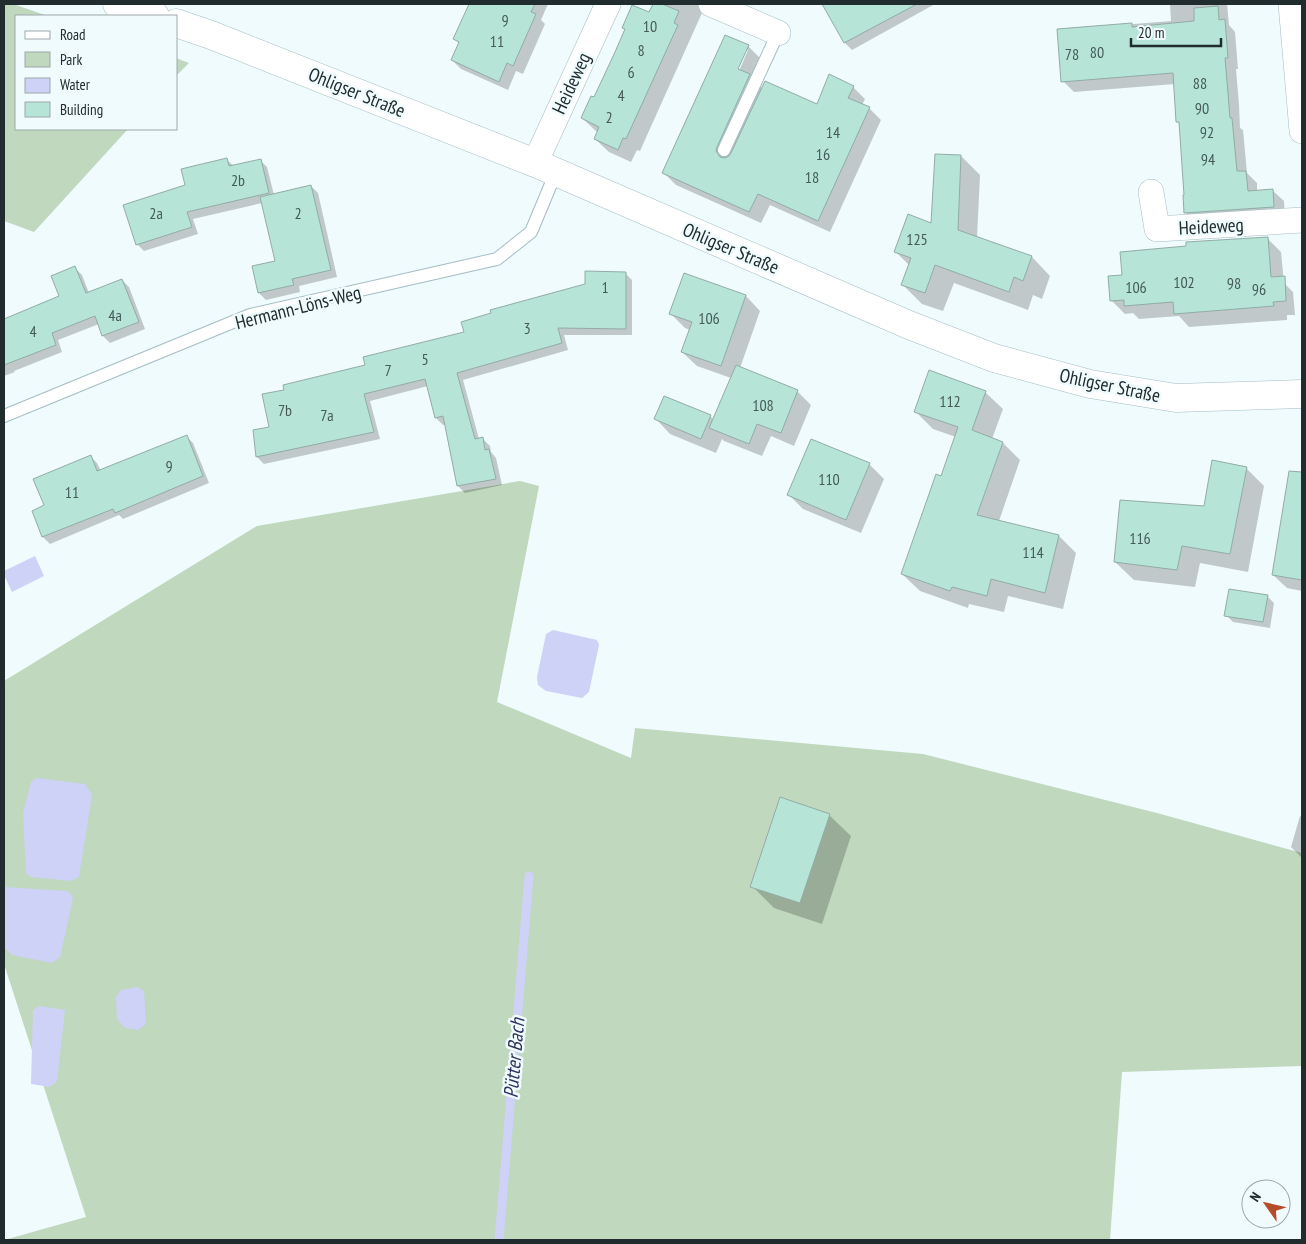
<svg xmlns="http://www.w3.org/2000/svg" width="1306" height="1244" font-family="'PT Sans Narrow',sans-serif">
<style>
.green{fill:#c0d8be}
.water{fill:#cdd2f6}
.shadow{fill:#0003;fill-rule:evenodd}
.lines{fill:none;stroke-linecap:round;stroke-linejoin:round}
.stream{stroke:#cdd2f6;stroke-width:9}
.building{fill:#b6e4d7;stroke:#92aca5}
.service-casing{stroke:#a2bdc3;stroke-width:14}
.minor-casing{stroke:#a2bdc3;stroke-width:26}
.secondary-casing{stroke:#a2bdc3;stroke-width:29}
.service{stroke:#fff;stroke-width:12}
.minor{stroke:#fff;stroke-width:25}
.secondary{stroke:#fff;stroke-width:28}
.labels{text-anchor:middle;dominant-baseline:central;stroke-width:5;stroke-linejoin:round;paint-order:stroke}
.number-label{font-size:16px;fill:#465a58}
.street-label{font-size:19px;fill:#212c2e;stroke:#f0fbfd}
.water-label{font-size:20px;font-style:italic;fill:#2f315f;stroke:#f0fbfd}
</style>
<rect width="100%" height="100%" fill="#f0fbfd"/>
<!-- green -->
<g class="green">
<polygon points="4,4 13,4 48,16 16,16 16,129 128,129 34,232 4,221"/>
<polygon points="176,58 189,63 176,76"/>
<polygon points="520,481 539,486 497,702 631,758 635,728 923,754 1157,813 1302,853 1302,1066 1122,1072 1110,1240 4,1240 86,1217 4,964 4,681 257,526"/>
</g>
<!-- water -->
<g class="water">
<polygon points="35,556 44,576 12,592 4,575 4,571"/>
<polygon points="553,630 597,640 599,645 589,692 582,698 546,691 538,685 537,677 546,634"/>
<polygon points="37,778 85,784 92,795 79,877 71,881 31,877 26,873 23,813 31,782"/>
<polygon points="4,887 68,891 73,898 60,957 52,963 12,955 4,947"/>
<polygon points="138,987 144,991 146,1024 138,1030 125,1028 117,1019 116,997 121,990"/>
<polygon points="40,1006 65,1010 57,1081 50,1087 31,1084 33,1010"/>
</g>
<!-- shadow -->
<g class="shadow">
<polygon points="471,4 548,4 541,20 545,24 523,74 516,71 508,90 461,69 452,60 459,43 456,40"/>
<polygon points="655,4 663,6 664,4 706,4 640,151 637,150 631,162 609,152 595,139 598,133 582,118 595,98 626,30 623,28 650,14"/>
<polygon points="824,4 935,4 852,50 845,43"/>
<polygon points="1170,4 1227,4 1229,25 1235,32 1238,69 1236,69 1239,105 1240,128 1243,130 1247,173 1257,183 1257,191 1272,190 1284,201 1285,218 1196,224 1185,212 1185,196 1180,124 1177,122 1175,84 1074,92 1063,81 1059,30 1171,21"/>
<path d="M 726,36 L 748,46 L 760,58 L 752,78 L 763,89 L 765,83 L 817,106 L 830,76 L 853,87 L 865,99 L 862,105 L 869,108 L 881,120 L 830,232 L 770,205 L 761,223 L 676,185 L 664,173 ZM 745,50 L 748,50 L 737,76 L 735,75 Z"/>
<polygon points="961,156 980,175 977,238 1032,257 1050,276 1042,299 1033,295 1028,310 954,283 943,311 922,304 903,285 910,266 895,251 932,224"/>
<polygon points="227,160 234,166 260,160 267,167 274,195 311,186 318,193 337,277 299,286 300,292 266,300 259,293 276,262 262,203 193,219 198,234 144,251 137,244 186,185"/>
<polygon points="1267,238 1281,252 1284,283 1293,292 1295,315 1287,315 1287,320 1189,327 1179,316 1139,319 1133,313 1125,314 1111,300 1123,277"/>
<polygon points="75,268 82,275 89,293 122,280 129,287 145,329 110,343 103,336 99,324 58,340 62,352 14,371 15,372 4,376 4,320 60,297"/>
<polygon points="625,273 632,280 632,335 564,335 568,350 463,380 479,439 483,439 490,446 491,452 496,458 502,485 465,493 458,486 446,424 443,425 436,418 428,386 370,401 380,439 264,464 257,457 254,431 270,428 286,391 366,366 465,333"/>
<polygon points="685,274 746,296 760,311 740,368 798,392 811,405 794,446 771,436 762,456 724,441 722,439 716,453 670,434 656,419 665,397 711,417 714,420 731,378 697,366 682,352 690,330 685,328 671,314"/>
<polygon points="985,392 1003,409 992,439 1003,443 1020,460 999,521 1059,536 1076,553 1063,609 1008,596 1004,612 969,604 968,608 920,591 902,574 942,478 956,437 933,429 916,412"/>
<polygon points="186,436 193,443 209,483 123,519 119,515 50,544 43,537 33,511 46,506 90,456 97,463 101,471"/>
<polygon points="869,464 884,479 861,533 803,509 789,495"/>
<polygon points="1246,468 1264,486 1248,572 1200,563 1195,587 1134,580 1115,562 1205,507"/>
<polygon points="1290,477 1302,480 1302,591 1287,588 1273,575"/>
<polygon points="1267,596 1274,603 1270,628 1233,622 1226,615"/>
<polygon points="829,815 851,836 822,924 774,908 752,886"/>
<polygon points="1300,816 1302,817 1302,858 1291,847"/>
</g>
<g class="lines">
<!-- stream -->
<polyline class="stream" points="499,1240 529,876"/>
</g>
<!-- building -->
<g class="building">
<polygon points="469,4 535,4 531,12 536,14 513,66 507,63 499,82 451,60 459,42 453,39"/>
<polygon points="653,4 662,4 679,11 674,23 678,25 626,139 623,138 618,150 594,139 599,127 581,118 591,96 594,97 615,52 625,29 622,28 632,5 649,12"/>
<polygon points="822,4 917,4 844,43"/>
<polygon points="1218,6 1219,20 1225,19 1228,58 1225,58 1228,93 1230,118 1232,118 1237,171 1246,171 1248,191 1273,189 1274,207 1184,213 1183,195 1184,195 1179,122 1176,122 1173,73 1061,82 1057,29 1132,23 1132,27 1194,21 1194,8"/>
<polygon points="725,35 749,45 738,69 750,74 717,147 716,151 720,157 725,158 729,156 731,153 765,81 817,104 829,74 854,86 848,98 870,107 818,221 758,194 749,212 662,173"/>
<polygon points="935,154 961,155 958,230 1032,256 1023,281 1014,277 1009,292 935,265 925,293 901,285 911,258 894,252 908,214 931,223"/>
<polygon points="227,158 229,166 261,159 269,193 187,212 192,227 136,245 123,205 185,185 181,169"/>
<polygon points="311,185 331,270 292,279 294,285 258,293 252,266 275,261 260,197"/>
<polygon points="1268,237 1271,277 1285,276 1286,301 1273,302 1274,306 1174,314 1173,302 1124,306 1124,300 1110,301 1108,276 1122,275 1120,252 1186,246 1186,242"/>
<polygon points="75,266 86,293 122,279 139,322 102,336 95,316 52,333 56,345 4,365 4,319 59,296 51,276"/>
<polygon points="585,271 626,272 626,329 558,328 562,343 457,373 475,439 483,437 485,450 489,449 496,479 457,486 443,416 435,418 425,379 364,394 374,432 256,457 253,430 269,427 262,394 284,390 283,385 365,365 363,357 464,332 461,322 491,313 490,310 585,284"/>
<polygon points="684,273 746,295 721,366 681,352 692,322 669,314"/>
<polygon points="736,365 798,390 781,433 757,424 749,444 709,428"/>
<polygon points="929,370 986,391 972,430 1003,442 977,515 1059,535 1045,593 991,579 987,596 952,587 950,591 901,574 936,474 941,476 958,427 914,412"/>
<polygon points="664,396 711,415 701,439 654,419"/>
<polygon points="187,435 203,476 115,513 113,509 42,537 32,511 44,505 33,479 91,455 97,471"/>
<polygon points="811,439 870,463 846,520 787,495"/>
<polygon points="1212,460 1247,467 1230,554 1182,546 1177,570 1114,562 1120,500 1204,506"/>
<polygon points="1289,471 1302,472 1302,580 1272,575"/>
<polygon points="1229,589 1268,595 1263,622 1224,616"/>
<polygon points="780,797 830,814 800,903 750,887"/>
</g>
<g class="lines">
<defs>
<g id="service">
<polyline points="724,150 778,33"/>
<polyline points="4,416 250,315 497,259 531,232 556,172"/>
</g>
<g id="minor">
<polyline points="711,4 778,33"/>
<polyline points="1291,4 1302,131"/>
<polyline points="535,163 608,4"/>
<polyline points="1151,192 1157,229 1302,220"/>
</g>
<g id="secondary">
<polyline points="117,4 155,16"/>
<polyline points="176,23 211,35 535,163 909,325 994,358 1090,384 1176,398 1302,394"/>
</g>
</defs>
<!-- service casing -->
<use href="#service" class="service-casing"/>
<!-- minor casing -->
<use href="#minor" class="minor-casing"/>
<!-- secondary casing -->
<use href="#secondary" class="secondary-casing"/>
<!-- service -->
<use href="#service" class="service"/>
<!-- minor -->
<use href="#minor" class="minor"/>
<!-- secondary -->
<use href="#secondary" class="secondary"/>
</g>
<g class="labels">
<!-- number labels -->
<g class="number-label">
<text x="505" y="20">9</text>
<text x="650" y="26">10</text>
<text x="497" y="41">11</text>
<text x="641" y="50">8</text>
<text x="1097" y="52">80</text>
<text x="1072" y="54">78</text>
<text x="631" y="72">6</text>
<text x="1200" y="83">88</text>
<text x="621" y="95">4</text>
<text x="1202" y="108">90</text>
<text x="609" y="117">2</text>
<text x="833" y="132">14</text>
<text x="1207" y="132">92</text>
<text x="823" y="154">16</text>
<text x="1208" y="159">94</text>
<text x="812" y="177">18</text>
<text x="238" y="180">2b</text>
<text x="156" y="213">2a</text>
<text x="298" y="213">2</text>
<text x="917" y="239">125</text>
<text x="1184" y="282">102</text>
<text x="1234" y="283">98</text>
<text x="605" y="287">1</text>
<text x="1136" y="287">106</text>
<text x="1259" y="289">96</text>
<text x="115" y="315">4a</text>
<text x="709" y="318">106</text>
<text x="527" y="328">3</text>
<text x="33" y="331">4</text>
<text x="425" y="359">5</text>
<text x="388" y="370">7</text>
<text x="950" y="401">112</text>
<text x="763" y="405">108</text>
<text x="285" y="410">7b</text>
<text x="327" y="415">7a</text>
<text x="169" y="466">9</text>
<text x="829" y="479">110</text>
<text x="72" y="492">11</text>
<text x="1140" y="538">116</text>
<text x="1033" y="552">114</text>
</g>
<!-- street labels -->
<g class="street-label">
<text transform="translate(571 83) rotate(-65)">Heideweg</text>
<text transform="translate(357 92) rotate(22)">Ohligser Straße</text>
<text transform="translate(1211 226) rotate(-3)">Heideweg</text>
<text transform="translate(731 248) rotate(23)">Ohligser Straße</text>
<text transform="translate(298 307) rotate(-14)">Hermann-Löns-Weg</text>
<text transform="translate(1110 385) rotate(12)">Ohligser Straße</text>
</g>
<!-- water labels -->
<g class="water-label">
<text transform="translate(514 1058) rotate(-85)">Pütter Bach</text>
</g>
</g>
<!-- border -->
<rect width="1306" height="1244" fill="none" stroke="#212c2e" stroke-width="10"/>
<!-- legend -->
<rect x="15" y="15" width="162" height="115" fill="#f0fbfd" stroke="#9da8aa"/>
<rect x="25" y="31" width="25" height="8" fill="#ffffff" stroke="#9da8aa"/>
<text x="60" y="40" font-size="15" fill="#212c2e">Road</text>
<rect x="25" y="52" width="25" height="15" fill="#c0d8be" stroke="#9da8aa"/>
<text x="60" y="65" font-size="15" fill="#212c2e">Park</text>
<rect x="25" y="78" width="25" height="15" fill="#cdd2f6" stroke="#9da8aa"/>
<text x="60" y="90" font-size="15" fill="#212c2e">Water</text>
<rect x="25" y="102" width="25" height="15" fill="#b6e4d7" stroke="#9da8aa"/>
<text x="60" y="115" font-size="15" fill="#212c2e">Building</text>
<!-- north arrow -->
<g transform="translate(1266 1204) rotate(304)"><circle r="24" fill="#f0fbfd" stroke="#9da8aa"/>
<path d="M0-4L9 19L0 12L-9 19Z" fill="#b54d28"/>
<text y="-8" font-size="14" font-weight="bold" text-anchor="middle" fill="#212c2e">N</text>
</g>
<!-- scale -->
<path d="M1131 38v8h90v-8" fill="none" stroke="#212c2e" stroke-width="2.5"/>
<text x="1138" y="38" font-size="15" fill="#212c2e" stroke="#f0fbfd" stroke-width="4" paint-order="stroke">20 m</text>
</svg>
